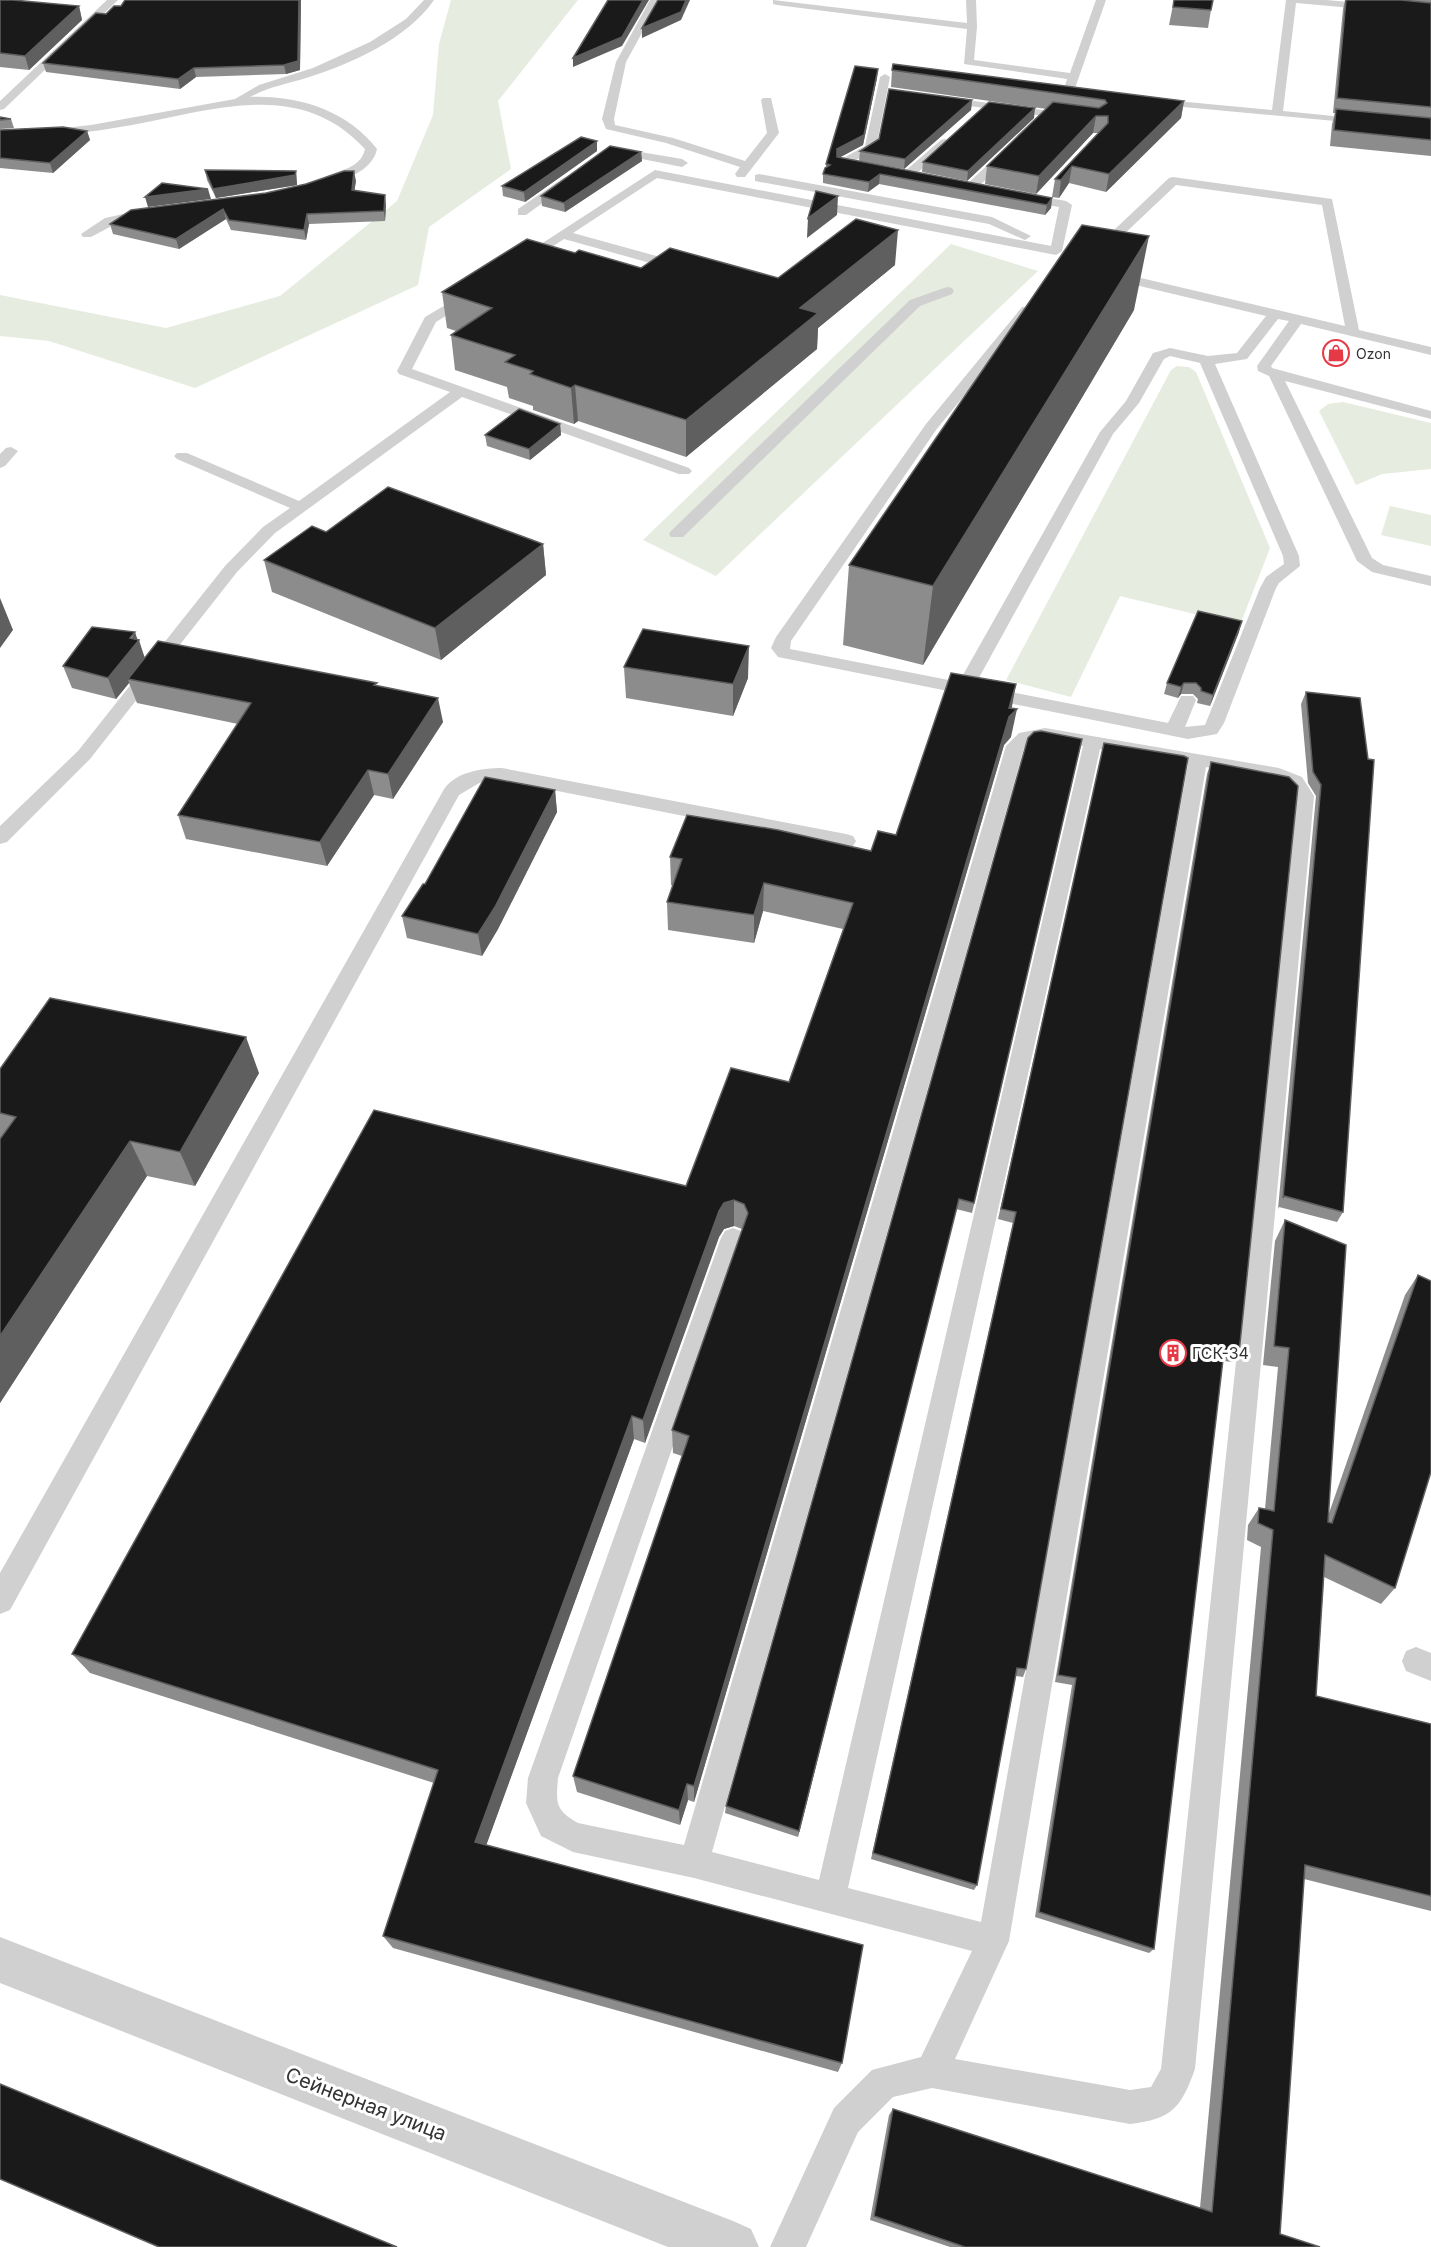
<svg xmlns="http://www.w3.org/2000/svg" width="1431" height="2247" font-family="Inter,sans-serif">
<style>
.green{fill:#e6ecdf}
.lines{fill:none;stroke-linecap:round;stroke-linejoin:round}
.service{fill:#d0d0d0;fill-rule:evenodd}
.minor{fill:#d0d0d0;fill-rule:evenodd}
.wall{fill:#8c8c8c}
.shaded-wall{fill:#5f5f5f}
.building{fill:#1a1a1a;stroke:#5f5f5f;stroke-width:1.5}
.labels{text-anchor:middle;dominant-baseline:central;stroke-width:6;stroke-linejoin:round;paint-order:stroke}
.far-poi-label{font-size:14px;fill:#333;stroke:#fff;text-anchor:start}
.poi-label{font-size:16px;fill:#333;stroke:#fff;text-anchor:start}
.near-street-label{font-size:20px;fill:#333;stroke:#fff}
</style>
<rect width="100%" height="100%" fill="#fff"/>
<!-- green -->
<g class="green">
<polygon points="451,0 578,0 498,101 511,169 429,227 418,285 195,388 49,341 0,336 0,295 166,328 280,296 397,201 433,115 439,44"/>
<polygon points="951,244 1038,271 716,576 643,540"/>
<polygon points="1177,366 1189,367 1196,372 1270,548 1240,625 1120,596 1071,697 1006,680 1171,370"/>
<polygon points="1343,402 1431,423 1431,469 1382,474 1356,485 1319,411 1328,404"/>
<polygon points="1390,506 1431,515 1431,546 1381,535"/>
</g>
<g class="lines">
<!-- service -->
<g class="service">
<polygon points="107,0 118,0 4,109 0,110 0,101"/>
<path d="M 424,0 L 434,0 C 407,39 351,64 306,78 C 287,84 268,87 250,97 C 297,95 347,110 377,149 C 372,172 345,179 325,185 L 319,181 C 333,169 360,172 365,149 C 300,78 214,110 132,125 C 88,133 45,138 0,137 L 0,131 L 46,130 L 91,125 L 235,99 L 259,85 L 313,68 L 370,42 L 406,19 Z"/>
<polygon points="650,0 660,0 626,62 614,119 615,125 673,138 745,161 767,133 761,100 763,98 771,98 779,133 745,177 737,177 735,174 740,167 666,143 606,129 602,119 616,62"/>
<polygon points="773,0 967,23 966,0 976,0 977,27 974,60 1070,73 1096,0 1106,0 1074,91 1092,93 1097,96 1092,99 1064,95 1063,93 1067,79 964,64 967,29 777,5 773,4"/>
<polygon points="1286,0 1326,0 1431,9 1431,15 1296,3 1283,111 1364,119 1370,122 1368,124 1151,104 1149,102 1155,99 1272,110"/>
<polygon points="885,74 890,77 876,148 853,162 869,167 863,171 838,165 838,161 865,146 880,77"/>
<polygon points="943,97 1074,114 1080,117 1074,120 939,102 939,98"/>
<polygon points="945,139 951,142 949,144 912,178 904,178 904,172 941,140"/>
<polygon points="611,147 682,159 688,163 682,167 607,152 605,150"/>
<polygon points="1008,149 1014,152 1012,154 975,190 967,190 967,184 1004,150"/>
<polygon points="655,170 1051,246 1059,207 1022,201 1016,197 1022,193 1066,201 1072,205 1062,251 1056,255 657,178 573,233 689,265 690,268 689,271 679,271 564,239 526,264 521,265 515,261"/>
<polygon points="759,174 992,217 1031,236 1025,240 989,224 755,181 755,175"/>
<polygon points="565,177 571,181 569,184 526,215 518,215 518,209"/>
<path d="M 1173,177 L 1332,199 L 1359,330 L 1431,347 L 1431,355 L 1301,324 L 1271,366 L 1272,368 L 1431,411 L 1431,419 L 1285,381 L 1372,558 L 1383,565 L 1431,576 L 1431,586 L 1372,572 L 1357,561 L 1269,376 L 1258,371 L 1257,366 L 1289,321 L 1278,319 L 1247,359 L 1215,364 L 1299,556 L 1300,566 L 1279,583 L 1276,588 L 1224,723 L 1217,734 L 1188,739 L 778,657 L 771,648 L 776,637 L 926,424 L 1022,307 L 1032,307 L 1034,310 L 936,430 L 791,641 L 790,649 L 959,682 L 1100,432 L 1126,401 L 1153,353 L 1170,348 L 1208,356 L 1237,353 L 1266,316 L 1106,278 L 1105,275 L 1106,272 L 1111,271 L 1345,326 L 1322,205 L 1176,185 L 1102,255 L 1094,255 L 1092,252 L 1094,249 L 1169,178 ZM 1170,356 L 1200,363 L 1283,556 L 1284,564 L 1266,577 L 1260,588 L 1205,725 L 1185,727 L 1196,700 L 1193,696 L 1181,696 L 1168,723 L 975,685 L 1113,434 L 1139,403 L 1164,359 Z"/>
<polygon points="151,208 155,209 155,215 121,221 91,237 83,237 81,234 105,218"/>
<polygon points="947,287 952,288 954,291 952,294 920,306 683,537 671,537 669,534 671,531 910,300"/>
<polygon points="471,290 478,294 476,297 436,322 412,369 689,468 692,471 689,474 679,474 462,397 275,533 237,572 90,759 7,842 0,844 0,826 78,751 225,566 263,527 290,508 177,459 174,456 177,453 187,453 299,501 450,392 399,374 397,371 425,317"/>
<polygon points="11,447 18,451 5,466 0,468 0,454 6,448"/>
<path d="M 1045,728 L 1279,768 L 1302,777 L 1314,796 L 1195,2069 C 1181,2108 1172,2119 1130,2124 L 932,2088 L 893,2097 L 858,2132 L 806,2247 L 770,2247 L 834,2108 L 872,2070 L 921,2057 L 972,1951 L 694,1878 L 573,1852 L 541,1836 L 526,1803 L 528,1778 L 721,1238 L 725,1231 L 733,1228 L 741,1231 L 745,1238 L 558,1778 C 556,1803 555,1810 578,1823 L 684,1845 L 1006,746 L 1019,733 ZM 1040,740 L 1083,746 L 819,1880 L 712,1852 L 1024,748 L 1031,741 ZM 1100,749 L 1188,764 L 981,1922 L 848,1888 ZM 1206,767 C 1228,771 1288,774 1296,796 L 1161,2069 L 1151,2087 L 1130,2090 L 955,2059 L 1009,1941 Z"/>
<path d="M 502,768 L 846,834 L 853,836 L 856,841 L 853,846 L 846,848 L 502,780 L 481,782 L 459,795 L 10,1610 L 0,1614 L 0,1573 L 443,791 C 454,772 482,768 502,768 Z"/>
<polygon points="1416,1647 1431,1653 1431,1681 1406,1671 1402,1661 1406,1651"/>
</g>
<!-- minor -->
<polygon class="minor" points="0,1937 733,2221 751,2229 759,2247 668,2247 0,1983"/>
</g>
<!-- wall -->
<g class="wall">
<polygon points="0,0 79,6 82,20 29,70 0,67"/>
<polygon points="125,0 301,0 300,70 286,74 196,77 180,89 46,72 43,63 106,14 121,6"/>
<polygon points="1174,0 1211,10 1208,28 1169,25"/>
<polygon points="1345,0 1431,0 1431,156 1330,146 1332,124 1335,113 1333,113 1343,9"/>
<polygon points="892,70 1184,101 1181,118 1106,192 1069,183 1059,198 1052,197 1055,179 1098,133 1093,133 1036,194 985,184 987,166 1047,109 891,87"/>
<polygon points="877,78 863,145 840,157 1052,198 1051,208 1045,215 879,184 868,192 823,183 823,174 826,168 826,164"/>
<polygon points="972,100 971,110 904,169 859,161 860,151 879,139"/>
<polygon points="0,117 11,119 14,128 0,129"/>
<polygon points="1034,118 967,181 922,172 923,162"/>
<polygon points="0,130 87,131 90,140 53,173 0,168"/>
<polygon points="597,141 597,151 525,202 503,196 502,186"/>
<polygon points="641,152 642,161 565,212 542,206 541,196"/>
<polygon points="205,170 296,171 297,185 216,198 207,180"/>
<polygon points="356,181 354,190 386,205 385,221 309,224 306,240 231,230 226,219 179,249 113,234 110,224"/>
<polygon points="575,253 641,268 778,278 895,265 818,328 817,349 686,457 578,421 574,424 533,410 533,406 509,398 507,387 455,370 451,335 456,331 447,328 442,292"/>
<polygon points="1134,310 923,665 843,645 849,565"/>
<polygon points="560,424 561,435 530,460 487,446 485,435"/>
<polygon points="326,532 543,544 546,575 441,660 272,592 264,560"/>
<polygon points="1239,632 1210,706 1197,703 1198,699 1193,694 1181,694 1178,698 1164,694 1167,683"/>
<polygon points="137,640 145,658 377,686 443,722 393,799 374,795 327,866 186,839 178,815 238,724 137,703 129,683 116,699 72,688 63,666"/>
<polygon points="624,667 748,678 733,716 626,698"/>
<polygon points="1306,692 1360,698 1343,1212 1337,1222 1279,1207 1278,1209 1316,796 1308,783 1301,704"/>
<polygon points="1011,708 1011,737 1004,745 694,1802 688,1800 680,1825 577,1792 573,1776 682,1456 673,1453 672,1430 742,1229 734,1226 724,1229 719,1237 645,1443 634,1439 486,1845 842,2063 838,2072 393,1948 383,1936 434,1783 90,1673 72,1654 686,1186 789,1082 843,929 763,911 754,943 668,930 667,902 673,886 671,885 670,857 871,851 896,835"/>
<polygon points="1082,739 972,1213 956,1209 798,1837 725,1813 726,1806"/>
<polygon points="1104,743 1026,1669 1023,1677 1016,1676 977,1885 974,1890 871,1859 1013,1223 998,1219"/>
<polygon points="1211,762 1239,1353 1234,1362 1223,1361 1154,1949 1149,1953 1035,1917 1072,1685 1055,1682 1207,774"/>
<polygon points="555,790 557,812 498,929 482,956 407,938 402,916 425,884"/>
<polygon points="0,1069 259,1073 195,1186 147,1176 0,1403"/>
<polygon points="1285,1220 1328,1516 1405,1295 1418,1275 1395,1588 1381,1604 1324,1577 1316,1696 1431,1724 1431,1911 1304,1879 1280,2234 1320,2247 950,2247 870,2220 889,2115 893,2109 1200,2208 1261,1547 1247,1540 1248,1525 1259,1508 1265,1509 1278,1367 1263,1365 1275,1241"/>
</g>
<!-- shaded-wall -->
<g class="shaded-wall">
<polygon points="299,0 301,0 300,70 286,74 284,65"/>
<polygon points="643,0 649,0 622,46 573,67 573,58"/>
<polygon points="686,0 690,0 681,20 642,38 642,28"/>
<polygon points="79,6 82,20 29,70 25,56"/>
<polygon points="194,68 196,77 180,89 178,79"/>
<polygon points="878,69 877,78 863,145 837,159 837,149"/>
<polygon points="972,100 971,110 904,169 905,159"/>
<polygon points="1184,101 1181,118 1106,192 1109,174"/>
<polygon points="1035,108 1034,118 967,181 968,171"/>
<polygon points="1096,116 1093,133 1036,194 1039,176"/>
<polygon points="87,131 90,140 53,173 50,163"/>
<polygon points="597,141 597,151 525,202 524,192"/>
<polygon points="641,152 642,161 565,212 564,203"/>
<polygon points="1072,166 1069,183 1059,198 1061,180"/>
<polygon points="296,171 297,185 216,198 213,189"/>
<polygon points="354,171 356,181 353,200 352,190"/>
<polygon points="880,174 879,184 868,192 869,182"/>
<polygon points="208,189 211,199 148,207 145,197"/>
<polygon points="385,195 386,205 385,221 384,211"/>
<polygon points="838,196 837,215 807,238 808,218"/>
<polygon points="1052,198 1051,208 1045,215 1047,205"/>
<polygon points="223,209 226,219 179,249 176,239"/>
<polygon points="307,214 309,224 306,240 304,230"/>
<polygon points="898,230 895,265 818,328 817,349 686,457 686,420 800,308"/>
<polygon points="1149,236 1134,310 923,665 933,586"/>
<polygon points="575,385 578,421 574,424 571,388"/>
<polygon points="560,424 561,435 530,460 529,449"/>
<polygon points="543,544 546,575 441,660 435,628"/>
<polygon points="0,598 13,630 0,648"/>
<polygon points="1242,621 1239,632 1210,706 1213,695"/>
<polygon points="135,632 138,641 139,640 146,662 128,679 129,683 116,699 108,678"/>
<polygon points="749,646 748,678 733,716 733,684"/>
<polygon points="1184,683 1181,694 1178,698 1181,687"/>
<polygon points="1016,684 1011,712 1017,709 1011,737 1004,745 694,1802 694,1786"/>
<polygon points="438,698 443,722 393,799 388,774"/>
<polygon points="368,770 374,795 327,866 320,842"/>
<polygon points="555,790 557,812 498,929 482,956 478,934"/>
<polygon points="764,883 763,911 754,943 754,915"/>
<polygon points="246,1037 259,1073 195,1186 180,1152"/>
<polygon points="130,1141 147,1176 0,1403 0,1336"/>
<polygon points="734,1200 734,1226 724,1229 719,1237 645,1443 643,1420 719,1211 724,1203"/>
<polygon points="956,1209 798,1837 799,1831"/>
<polygon points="632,1416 634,1439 482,1857 475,1842"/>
<polygon points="687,1784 688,1800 680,1825 679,1810"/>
</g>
<!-- building -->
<g class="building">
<polygon points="0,0 13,0 79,6 25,56 0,53"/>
<polygon points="125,0 299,0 298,61 284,65 194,68 178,79 43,63 96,13 106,14 114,6 121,6"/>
<polygon points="608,0 643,0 622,37 573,58"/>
<polygon points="658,0 686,0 681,12 642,28"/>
<polygon points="1174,0 1213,0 1211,10 1173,7"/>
<polygon points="1346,0 1401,0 1431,3 1431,107 1337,98"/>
<polygon points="893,64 1184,101 1109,174 1072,166 1061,180 1055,179 1108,123 1108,116 1096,116 1039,176 987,166 1053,102 1099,108 1107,103 1105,100 892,70"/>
<polygon points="855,66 878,69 864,135 837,149 837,157 1052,198 1047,205 880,174 869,182 823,174 825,168 830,165 826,164"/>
<polygon points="889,89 972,100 905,159 860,151 879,139"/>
<polygon points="989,102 1035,108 968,171 923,162"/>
<polygon points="1336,109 1431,118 1431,140 1334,130"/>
<polygon points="0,117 11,119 0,120"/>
<polygon points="63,127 87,131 50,163 0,158 0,130"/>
<polygon points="581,137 597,141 524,192 502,186"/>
<polygon points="610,146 641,152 564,203 541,196"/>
<polygon points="205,170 296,171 295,175 213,189"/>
<polygon points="344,171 354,171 352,190 385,195 384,211 307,214 304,230 229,220 223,209 176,239 110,224 131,210 266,193 306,184"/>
<polygon points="162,183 208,189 145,197"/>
<polygon points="816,191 838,196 808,218"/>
<polygon points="856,219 898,230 800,308 818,313 686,420 575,385 571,388 530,374 533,371 505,362 515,355 451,335 492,308 442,292 527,239 575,253 579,250 641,268 670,248 778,278"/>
<polygon points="1082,225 1149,236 933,586 849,565"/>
<polygon points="519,409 560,424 529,449 485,435"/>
<polygon points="388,487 543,544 435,628 264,560 312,526 326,532"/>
<polygon points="1198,611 1242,621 1213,695 1201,691 1201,688 1196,683 1184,683 1181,687 1167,683"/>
<polygon points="92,627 135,632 130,638 139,640 108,678 63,666"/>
<polygon points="643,629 749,646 733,684 624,667"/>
<polygon points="158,641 377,683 374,685 438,698 388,774 368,770 320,842 178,815 251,703 128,679"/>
<polygon points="951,673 1016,684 1009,708 1017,709 1009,717 694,1786 687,1784 679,1810 573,1776 689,1436 672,1430 748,1213 744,1204 734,1200 724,1203 719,1211 643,1420 632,1416 475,1842 863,1945 842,2063 383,1936 438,1770 72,1654 374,1110 686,1186 731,1068 789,1082 853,903 764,883 754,915 667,902 682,859 670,857 687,815 778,830 871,851 878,831 896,835"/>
<polygon points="1306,692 1360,698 1368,759 1374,760 1343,1212 1284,1196 1283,1198 1321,785 1313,772"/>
<polygon points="1041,731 1082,739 974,1203 959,1199 799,1831 726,1806 1028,738 1034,732"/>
<polygon points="1104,743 1184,756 1188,758 1026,1669 1017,1668 977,1885 873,1853 1016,1212 1001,1209"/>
<polygon points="1211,762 1289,777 1298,786 1239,1353 1224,1351 1154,1949 1039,1912 1076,1678 1058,1675"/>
<polygon points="485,777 555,790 495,907 478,934 402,916 423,884 425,884"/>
<polygon points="50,998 246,1037 180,1152 130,1141 0,1336 0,1139 16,1117 0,1113 0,1069"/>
<polygon points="1285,1220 1346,1245 1328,1522 1332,1523 1418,1275 1431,1281 1431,1472 1395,1588 1325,1555 1316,1696 1431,1724 1431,1896 1305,1865 1280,2234 1320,2247 965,2247 874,2216 893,2109 1212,2212 1273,1530 1258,1523 1259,1508 1274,1511 1289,1348 1274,1346"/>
<polygon points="0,2084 397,2247 159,2247 0,2179"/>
</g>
<!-- icons -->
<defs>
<symbol id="shop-ring" viewBox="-11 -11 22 22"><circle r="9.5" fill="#fff" stroke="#e63946" stroke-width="1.5"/><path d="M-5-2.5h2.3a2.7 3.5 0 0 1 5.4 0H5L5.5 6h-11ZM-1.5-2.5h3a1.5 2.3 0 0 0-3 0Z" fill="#e63946"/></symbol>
<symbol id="building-ring" viewBox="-11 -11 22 22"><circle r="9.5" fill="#fff" stroke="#e63946" stroke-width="1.5"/><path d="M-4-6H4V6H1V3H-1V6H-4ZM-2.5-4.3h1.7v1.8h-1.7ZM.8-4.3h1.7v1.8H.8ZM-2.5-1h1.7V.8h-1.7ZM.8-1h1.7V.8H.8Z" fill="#e63946"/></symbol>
</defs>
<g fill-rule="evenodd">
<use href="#shop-ring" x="1321" y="338" width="30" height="30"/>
<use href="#building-ring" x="1158" y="1338" width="30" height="30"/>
</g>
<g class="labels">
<!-- far-poi labels -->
<g class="far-poi-label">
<text x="1356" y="353">Ozon</text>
</g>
<!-- poi labels -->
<g class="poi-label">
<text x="1192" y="1353">ГСК-34</text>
</g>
<!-- near-street labels -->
<g class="near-street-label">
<text transform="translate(366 2104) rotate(21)">Сейнерная улица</text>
</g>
</g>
</svg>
